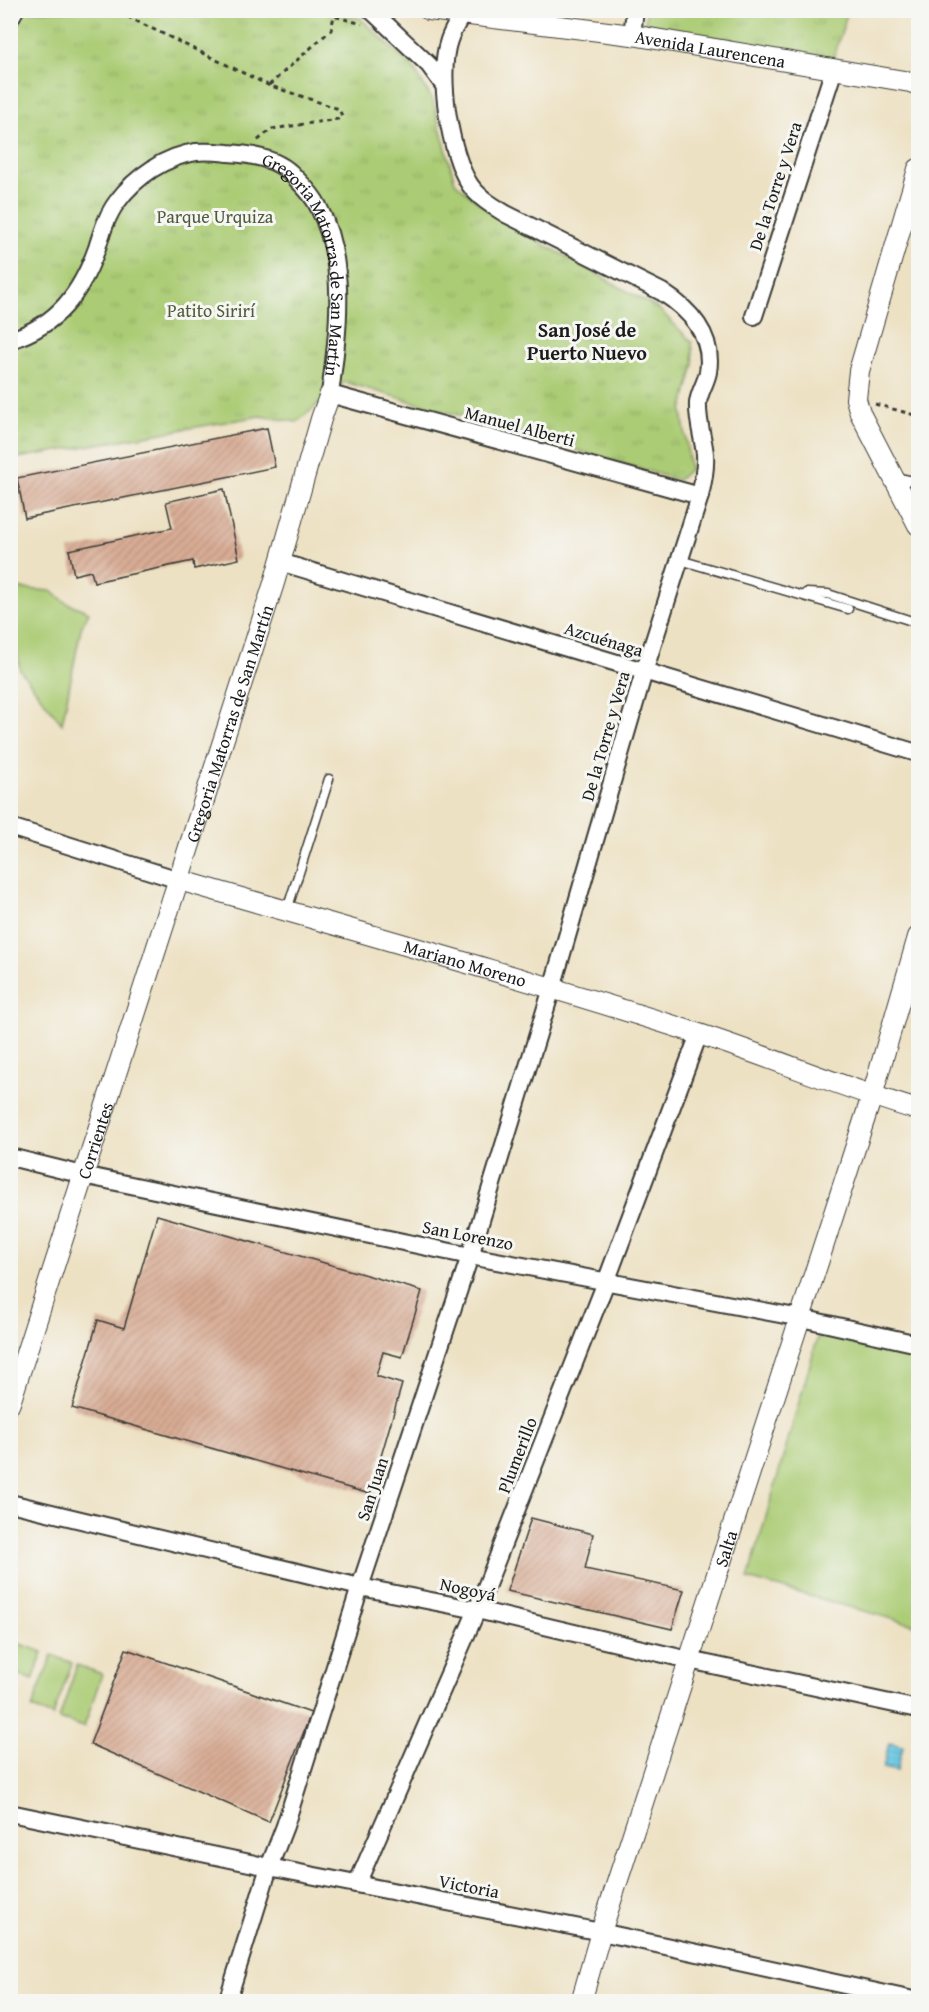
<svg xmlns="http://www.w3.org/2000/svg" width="929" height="2012" font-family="'Gentium Book Plus',serif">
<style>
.green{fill:#abcc75;stroke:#647448;stroke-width:1.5}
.park{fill:url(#park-tufts);stroke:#647448;stroke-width:1.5}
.water{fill:url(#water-rules);stroke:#40717f;stroke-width:1.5}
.building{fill:url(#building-hatch)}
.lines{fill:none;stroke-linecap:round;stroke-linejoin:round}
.service-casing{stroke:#3b3a35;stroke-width:11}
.minor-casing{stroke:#3b3a35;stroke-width:20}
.tertiary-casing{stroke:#3b3a35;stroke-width:22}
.path{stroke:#3b3a35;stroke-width:3;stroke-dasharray:4.5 4.5;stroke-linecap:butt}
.service{stroke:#fff;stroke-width:8}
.minor{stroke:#fff;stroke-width:16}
.tertiary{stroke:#fff;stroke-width:20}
.labels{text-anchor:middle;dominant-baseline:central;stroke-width:6;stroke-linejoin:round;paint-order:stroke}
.street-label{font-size:18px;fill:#1c1c1c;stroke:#f6f6f2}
.park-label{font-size:18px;fill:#4e5a3b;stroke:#f6f6f2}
.neighbourhood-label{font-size:20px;font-weight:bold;fill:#1c1c1c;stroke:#f6f6f2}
</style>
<defs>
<pattern id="park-tufts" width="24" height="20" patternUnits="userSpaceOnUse" patternTransform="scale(1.5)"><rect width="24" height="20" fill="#abcc75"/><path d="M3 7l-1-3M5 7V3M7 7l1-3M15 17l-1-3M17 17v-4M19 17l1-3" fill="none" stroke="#93af65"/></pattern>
<pattern id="water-rules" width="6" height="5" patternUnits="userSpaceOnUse" patternTransform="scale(1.5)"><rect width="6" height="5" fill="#64c6e2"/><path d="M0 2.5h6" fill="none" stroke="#56aac1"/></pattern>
<pattern id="building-hatch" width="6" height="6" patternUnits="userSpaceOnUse" patternTransform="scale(1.5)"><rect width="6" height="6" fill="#d8ac94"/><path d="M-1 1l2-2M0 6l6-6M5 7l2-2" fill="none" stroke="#b9937f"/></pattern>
</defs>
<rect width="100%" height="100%" fill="#f6f6f2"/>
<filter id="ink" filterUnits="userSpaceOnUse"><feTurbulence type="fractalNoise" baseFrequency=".0167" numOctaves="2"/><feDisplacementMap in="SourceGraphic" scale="12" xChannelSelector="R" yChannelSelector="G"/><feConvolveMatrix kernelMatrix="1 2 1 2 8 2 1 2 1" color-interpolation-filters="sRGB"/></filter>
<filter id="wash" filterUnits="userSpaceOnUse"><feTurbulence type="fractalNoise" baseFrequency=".008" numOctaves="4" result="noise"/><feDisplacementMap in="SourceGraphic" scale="24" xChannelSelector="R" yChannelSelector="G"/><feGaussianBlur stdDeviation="1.35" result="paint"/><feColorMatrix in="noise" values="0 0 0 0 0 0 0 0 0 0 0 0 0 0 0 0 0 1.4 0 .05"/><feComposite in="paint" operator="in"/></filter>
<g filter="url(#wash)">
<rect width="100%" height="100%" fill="#ede1c3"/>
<!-- green -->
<g class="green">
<polygon points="11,588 51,591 67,603 89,612 81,628 62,724 20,670 11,622"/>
<polygon points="821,1326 918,1350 918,1626 748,1579"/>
<polygon points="11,1641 43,1652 33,1680 11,1672"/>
<polygon points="52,1655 72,1663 53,1716 32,1708"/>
<polygon points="77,1665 102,1674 84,1727 59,1719"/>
</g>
<!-- park -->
<g class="park">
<polygon points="310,10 360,18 414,69 433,101 455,182 494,216 659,309 692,342 694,365 682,411 690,469 678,480 345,382 297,422 260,416 12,459 11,483 11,11"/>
<polygon points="646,11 848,11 833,59 645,25"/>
</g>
<!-- water -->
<polygon class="water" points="889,1743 903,1746 897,1771 883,1768"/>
<g id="blocks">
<!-- building -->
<g class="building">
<polygon points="267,428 275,467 25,518 17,478"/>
<polygon points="224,489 239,559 194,569 193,561 94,582 91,571 74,575 69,550 172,528 166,502"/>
<polygon points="157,1215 422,1291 402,1357 383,1352 376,1376 402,1384 370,1494 72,1408 98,1320 124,1328"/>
<polygon points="531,1518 593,1534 585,1569 684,1590 672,1629 507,1591"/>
<polygon points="126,1649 311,1713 269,1822 90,1744"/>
</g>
</g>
</g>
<g filter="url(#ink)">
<use href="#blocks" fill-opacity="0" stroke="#3b3a35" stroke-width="1.5"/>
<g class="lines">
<defs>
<g id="service">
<polyline points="895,480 904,479 918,482"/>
<polyline points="680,560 848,609"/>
<polyline points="806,593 828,594 918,623"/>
<polyline points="287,910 329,779"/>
</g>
<g id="minor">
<polyline points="371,10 429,65 443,84"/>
<polyline points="10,19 15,10"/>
<polyline points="632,35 635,10"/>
<polyline points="754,316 834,69"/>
<path id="s1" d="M 10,340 C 58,325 81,293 97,248 C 102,232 107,215 117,202 C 135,177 166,156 196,152 C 206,151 218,152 228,153 C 250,154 276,158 292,174 C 301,184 312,193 318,206 C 348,263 338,332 330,394 L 700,496"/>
<polyline points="280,562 917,753"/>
<polyline points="10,827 179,880"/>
<polyline points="10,1157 83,1175 470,1256 801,1318 918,1344"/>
<polyline points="10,1503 360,1587 477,1610 689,1660 918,1709"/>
<polyline points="10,1813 269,1867 601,1932 918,2001"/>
<polyline points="357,1884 477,1610 606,1282 699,1034"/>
<path d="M 227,2002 L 269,1867 L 285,1826 L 360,1587 L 470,1256 L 552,988 L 644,672 L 700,496 C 703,482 706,468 705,454 C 703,437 697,420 698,403 C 699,392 706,383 708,372 C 714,336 690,310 662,292 L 506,214 C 493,206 479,198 470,185 C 450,155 437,74 449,40 C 452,31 457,23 462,15"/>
</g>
<g id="tertiary">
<path id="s2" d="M 429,10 L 632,35 L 910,82 L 918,85"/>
<polyline points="918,169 859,371 856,399 860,413 918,525"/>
<path id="s3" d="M 179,880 C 352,930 525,978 696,1033 C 771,1057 843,1088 918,1110"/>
<path id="s4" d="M 10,1403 L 274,583 L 321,419 L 330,394"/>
<path id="s5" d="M 581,2002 L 601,1932 L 872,1096 L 918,937"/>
</g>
</defs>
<!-- service casing -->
<use href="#service" class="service-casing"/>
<!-- minor casing -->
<use href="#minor" class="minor-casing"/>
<!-- tertiary casing -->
<use href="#tertiary" class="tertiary-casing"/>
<!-- path -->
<g class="path">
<polyline points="111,10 120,13 268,85 339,109 342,116 338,119 272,129 257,141"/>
<polyline points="269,85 331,30 334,16 362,24"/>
<polyline points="875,404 918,416"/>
</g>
<!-- service -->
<use href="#service" class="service"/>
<!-- minor -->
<use href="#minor" class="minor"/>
<!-- tertiary -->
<use href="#tertiary" class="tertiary"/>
</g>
</g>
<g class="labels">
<!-- street labels -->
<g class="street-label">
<text stroke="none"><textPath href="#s2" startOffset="284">Avenida Laurencena</textPath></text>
<text transform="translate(775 186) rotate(-72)">De la Torre y Vera</text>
<text stroke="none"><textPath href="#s1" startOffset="470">Gregoria Matorras de San Martín</textPath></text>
<text transform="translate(520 426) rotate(15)">Manuel Alberti</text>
<text transform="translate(604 639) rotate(17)">Azcuénaga</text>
<text stroke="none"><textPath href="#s4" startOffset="714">Gregoria Matorras de San Martín</textPath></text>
<text transform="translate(605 736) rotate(-74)">De la Torre y Vera</text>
<text stroke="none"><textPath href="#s3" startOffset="298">Mariano Moreno</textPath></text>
<text stroke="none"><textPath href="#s4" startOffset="276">Corrientes</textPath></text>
<text transform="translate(468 1235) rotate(11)">San Lorenzo</text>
<text transform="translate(517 1455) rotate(-69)">Plumerillo</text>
<text transform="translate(372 1489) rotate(-72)">San Juan</text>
<text stroke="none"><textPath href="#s5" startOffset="476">Salta</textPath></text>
<text transform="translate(468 1589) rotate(12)">Nogoyá</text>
<text transform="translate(469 1886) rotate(11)">Victoria</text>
</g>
<!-- park labels -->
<g class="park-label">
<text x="215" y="216">Parque Urquiza</text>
<text x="211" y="310">Patito Sirirí</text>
</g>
<!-- neighbourhood labels -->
<g class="neighbourhood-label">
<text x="587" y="329">San José de<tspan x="587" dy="23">Puerto Nuevo</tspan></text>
</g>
</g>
<!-- margin -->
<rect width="929" height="2012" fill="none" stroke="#f6f6f2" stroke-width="36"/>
</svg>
